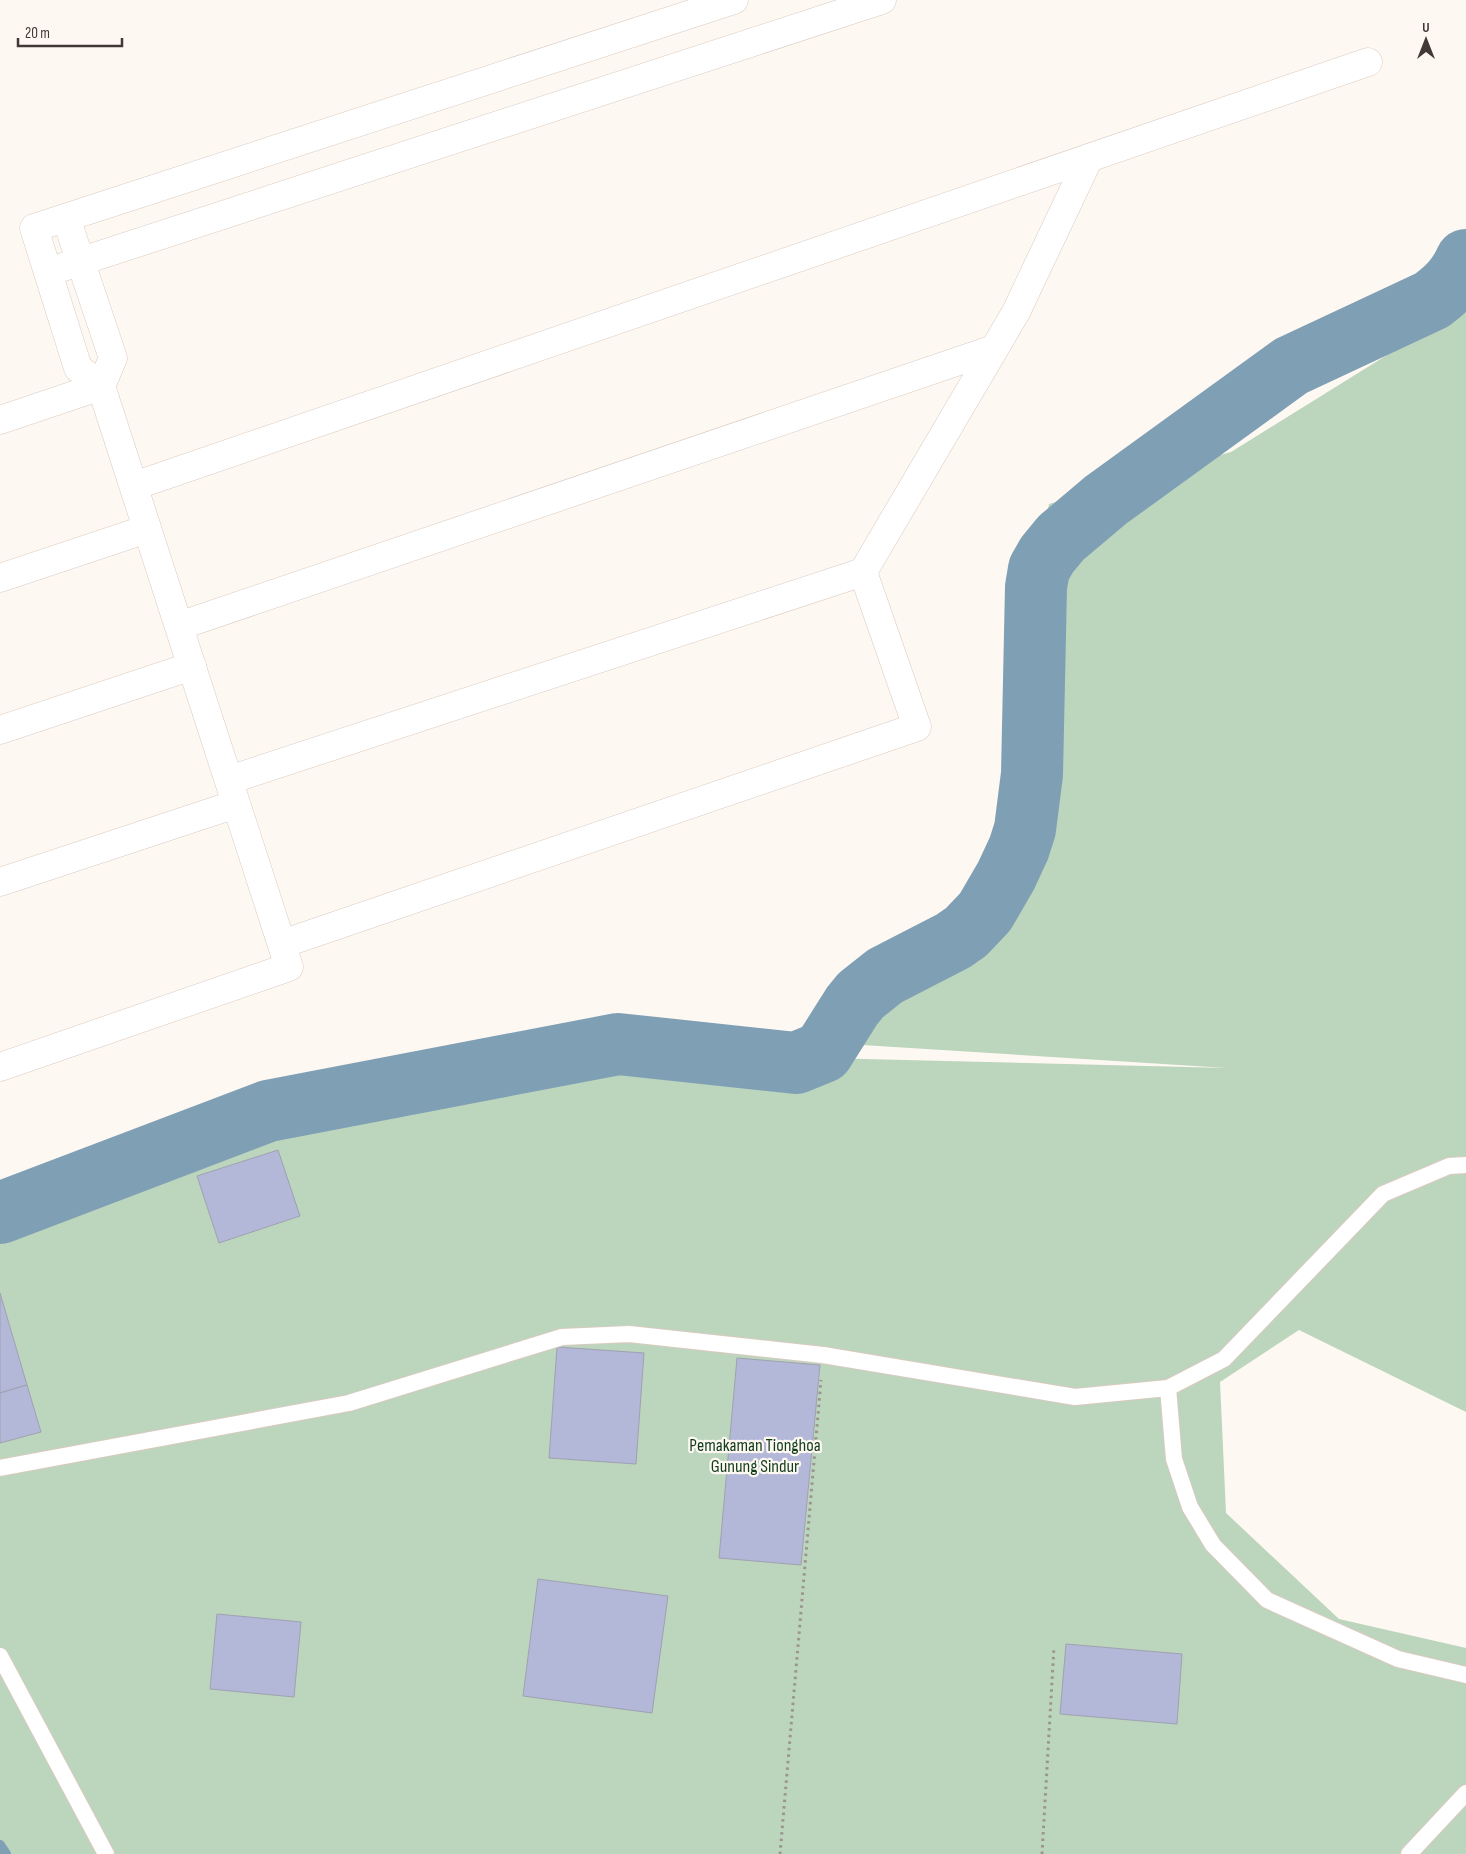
<svg xmlns="http://www.w3.org/2000/svg" width="1466" height="1854" font-family="'Sofia Sans Condensed',sans-serif">
<style>
.green{fill:#bcd5bd}
.lines{fill:none;stroke-linecap:round;stroke-linejoin:round}
.stream{stroke:#7f9fb5;stroke-width:10}
.river{stroke:#7f9fb5;stroke-width:62}
.building{fill:#b3b7d8;stroke:#a0a1b1}
.service-casing{stroke:#dacac0;stroke-width:18}
.minor-casing{stroke:#dacac0;stroke-width:29}
.path{stroke:#9b9590;stroke-width:3;stroke-dasharray:2.5 4;stroke-linecap:butt}
.service{stroke:#fff;stroke-width:16}
.minor{stroke:#fff;stroke-width:28}
.labels{text-anchor:middle;dominant-baseline:central;stroke-width:4.5;stroke-linejoin:round;paint-order:stroke}
.park-label{font-size:18px;fill:#103c19;stroke:#fef8f3}
</style>
<rect width="100%" height="100%" fill="#fef8f3"/>
<!-- green -->
<polygon class="green" points="1466,306 1466,1412 1299,1330 1220,1382 1226,1513 1339,1619 1466,1648 1466,1854 0,1854 0,1215 360,1093 740,1056 1227,1068 798,1041 836,977 919,958 1019,901 1044,821 1020,641 1049,504 1231,452"/>
<g class="lines">
<!-- stream -->
<polyline class="stream" points="0,1845 6,1854"/>
<!-- river -->
<path class="river" d="M 0,1213 L 268,1111 L 618,1044 L 796,1063 L 823,1052 L 852,1006 L 861,995 L 885,976 L 953,941 L 966,932 L 985,912 L 1006,876 L 1019,848 L 1025,829 L 1032,774 L 1036,587 L 1039,569 L 1047,555 L 1061,538 L 1106,500 L 1291,366 L 1432,300 C 1448,288 1458,278 1466,260"/>
</g>
<!-- building -->
<g class="building">
<polygon points="278,1150 300,1216 219,1243 197,1176"/>
<polygon points="0,1293 27,1385 0,1393"/>
<polygon points="557,1347 644,1353 636,1464 549,1458"/>
<polygon points="737,1358 820,1365 801,1565 719,1558"/>
<polygon points="27,1385 41,1432 0,1443 0,1393"/>
<polygon points="538,1579 668,1596 652,1713 523,1696"/>
<polygon points="217,1614 301,1622 294,1697 210,1689"/>
<polygon points="1066,1644 1182,1654 1177,1724 1060,1714"/>
</g>
<g class="lines">
<defs>
<g id="service">
<polyline points="1168,1388 1174,1459 1190,1507 1213,1545 1267,1600 1398,1659 1466,1675"/>
<polyline points="0,1468 349,1403 562,1337 629,1334 823,1355 1075,1397 1168,1388 1224,1359 1383,1194 1449,1166 1466,1165"/>
<polyline points="0,1656 106,1854"/>
<polyline points="1409,1854 1466,1793"/>
</g>
<g id="minor">
<polyline points="48,272 882,0"/>
<polyline points="0,420 101,386 113,358 66,218"/>
<polyline points="134,486 1368,62"/>
<polyline points="0,578 147,529"/>
<polyline points="179,626 994,349"/>
<polyline points="0,730 192,666"/>
<polyline points="229,780 863,572"/>
<polyline points="0,882 236,804"/>
<polyline points="282,944 917,727 863,572 1016,312 1089,158"/>
<polyline points="0,1067 289,967 101,386 78,368 34,228 734,0"/>
</g>
</defs>
<!-- service casing -->
<use href="#service" class="service-casing"/>
<!-- minor casing -->
<use href="#minor" class="minor-casing"/>
<!-- path -->
<g class="path">
<polyline points="780,1854 821,1380"/>
<polyline points="1042,1854 1054,1647"/>
</g>
<!-- service -->
<use href="#service" class="service"/>
<!-- minor -->
<use href="#minor" class="minor"/>
</g>
<g class="labels">
<!-- park labels -->
<g class="park-label">
<text x="755" y="1445">Pemakaman Tionghoa<tspan x="755" dy="21">Gunung Sindur</tspan></text>
</g>
</g>
<!-- north arrow -->
<g transform="translate(1426 40)" stroke="#fef8f3" stroke-width="4" paint-order="stroke">
<path d="M0-4L9 19L0 12L-9 19Z" fill="#403935"/>
<text y="-8" font-size="14" font-weight="bold" text-anchor="middle" fill="#403935">U</text>
</g>
<!-- scale -->
<path d="M18 38v8h104v-8" fill="none" stroke="#403935" stroke-width="2.5"/>
<text x="25" y="38" font-size="15" fill="#403935" stroke="#fef8f3" stroke-width="4" paint-order="stroke">20 m</text>
</svg>
